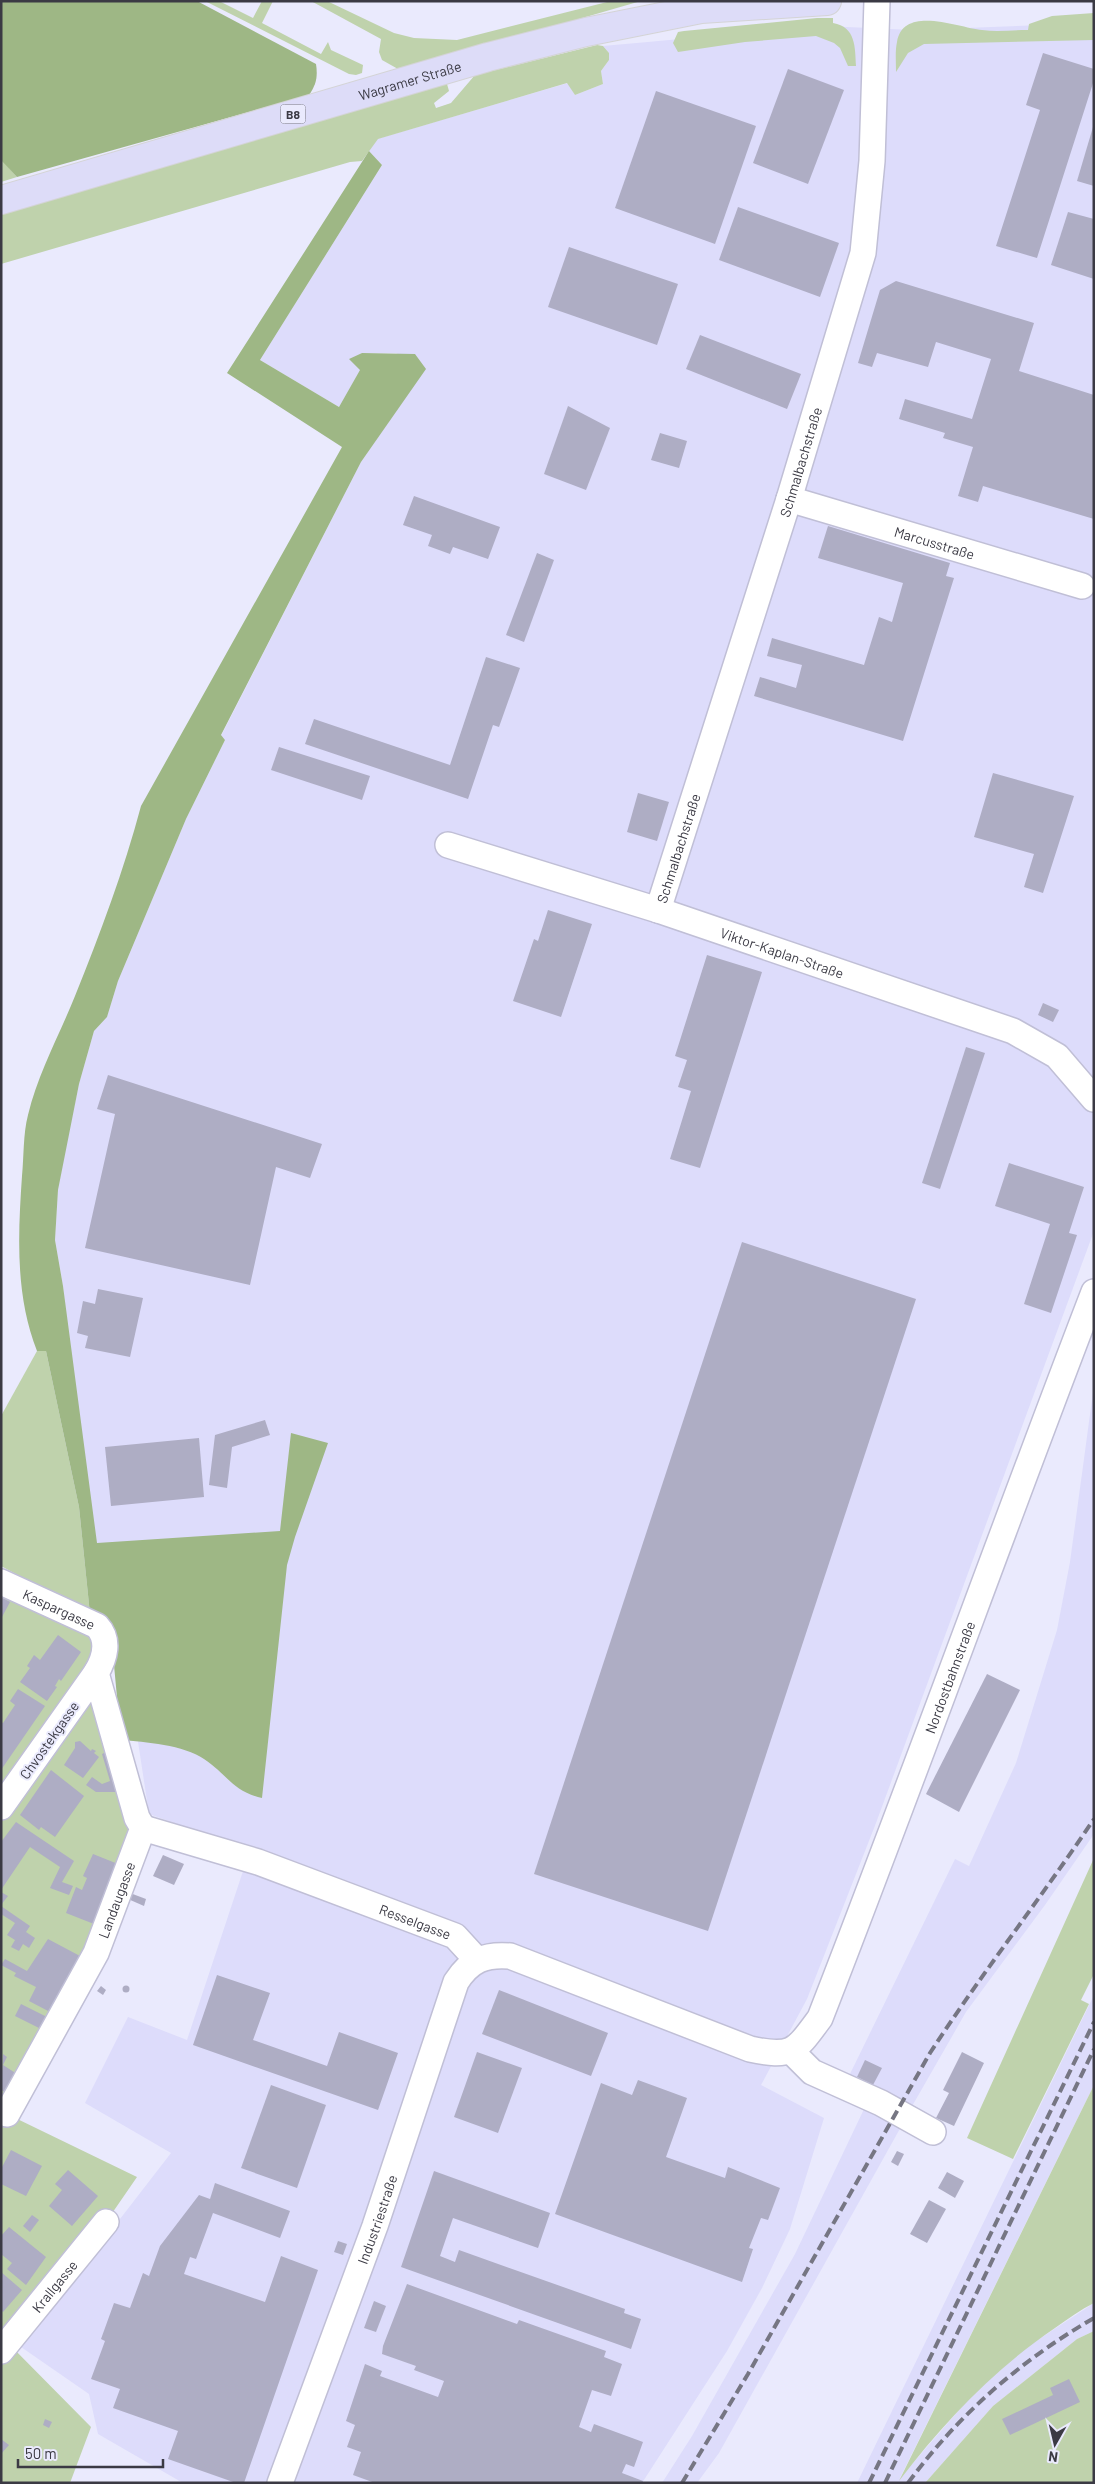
<svg xmlns="http://www.w3.org/2000/svg" width="1095" height="2484" font-family="Barlow,sans-serif">
<style>
.built{fill:#dddcfb}
.green{fill:#bfd2ac}
.forest{fill:#9eb785}
.building{fill:#aeadc4}
.lines{fill:none;stroke-linecap:round;stroke-linejoin:round}
.minor-casing{stroke:#c0bfd6;stroke-width:28}
.major-casing{stroke:#d4d4d6;stroke-width:30}
.minor{stroke:#fff;stroke-width:25}
.major{stroke:#dddcf8;stroke-width:28}
.rail{stroke:#767683;stroke-width:4;stroke-dasharray:10 5;stroke-linecap:butt}
.labels{text-anchor:middle;dominant-baseline:central;stroke-width:4;stroke-linejoin:round;paint-order:stroke}
.shield{fill:#eaeafd;stroke:#706f7c;stroke-width:1}
.shield-label{font-size:12px;font-weight:bold;fill:#3b3a44}
.street-label{font-size:14px;fill:#3b3a44;stroke:#eaeafd}
</style>
<rect width="100%" height="100%" fill="#eaeafd"/>
<!-- built -->
<g class="built">
<polygon points="1094,23 1094,1231 876,1823 807,1999 761,2085 824,2118 790,2229 762,2288 727,2351 642,2483 183,2483 98,2434 89,2394 21,2347 171,2153 85,2103 128,2017 187,2040 250,1850 149,1814 108,1544 90,1543 63,1286 55,1240 58,1190 66,1145 79,1084 94,1031 107,1017 118,981 186,819 225,740 221,736 361,462 425,369 396,353 362,353 350,359 361,369 339,407 260,360 382,165 369,151 377,139 568,83 575,95 603,84 601,71 609,60 609,53 603,46 824,26 913,30"/>
<polygon points="1094,1385 1094,1834 1045,1905 966,2012 911,2108 849,2076 955,1859 969,1866 1016,1763 1057,1630 1070,1562"/>
<polygon points="1094,1995 1094,2085 900,2478 973,2394 1024,2349 1094,2303 1094,2331 1077,2339 993,2406 925,2483 857,2483"/>
<polygon points="865,2107 902,2125 719,2453 697,2483 662,2483 692,2436 795,2254"/>
</g>
<!-- green -->
<g class="green">
<polygon points="205,1 219,1 253,18 262,1 273,1 262,23 321,54 328,42 331,50 363,65 362,73 356,75 349,74"/>
<polygon points="311,1 327,1 394,33 414,38 457,40 611,1 641,1 413,67 398,69 382,60 379,52 381,39"/>
<path d="M 1094,13 L 1094,40 L 924,44 L 908,53 L 896,72 C 896,62 895,51 897,42 C 903,4 960,28 982,30 C 997,32 1013,30 1028,30 L 1029,24 L 1052,16 Z"/>
<path d="M 817,18 L 833,18 L 833,23 C 856,27 855,47 856,66 L 848,66 L 840,48 L 834,43 L 816,36 L 745,42 L 678,52 L 673,43 L 678,32 L 684,31 Z"/>
<polygon points="597,45 603,46 609,53 609,60 601,71 603,84 575,95 567,83 378,139 362,161 350,162 1,264 1,212 444,83 447,84 449,91 434,103 436,108 451,103 475,75"/>
<polygon points="1,160 2,160 17,177 1,182"/>
<polygon points="37,1351 46,1351 79,1507 90,1614 1,1566 1,1416"/>
<polygon points="1,1582 97,1626 103,1662 143,1828 7,2114 137,2177 106,2222 8,2343 91,2427 70,2483 1,2483"/>
<polygon points="1094,1858 1094,1974 1081,2000 1089,2004 1013,2159 967,2138"/>
<path d="M 1094,2085 L 1094,2303 C 1080,2310 1068,2319 1055,2328 C 993,2370 944,2422 899,2481 Z"/>
<polygon points="1094,2331 1094,2483 925,2483 993,2406 1077,2339"/>
</g>
<!-- forest -->
<g class="forest">
<path d="M 1,1 L 197,1 L 316,64 C 318,77 316,85 309,95 L 17,177 L 1,160 Z"/>
<path d="M 369,151 L 382,165 L 260,360 L 339,407 L 360,370 L 349,359 L 362,353 L 415,354 L 426,369 L 361,462 L 221,735 L 225,740 L 186,819 L 118,981 L 107,1017 L 94,1031 L 79,1084 L 58,1190 L 55,1240 L 63,1286 L 97,1543 L 280,1531 L 291,1433 L 328,1443 L 295,1537 L 287,1565 L 262,1798 C 232,1791 228,1775 204,1759 C 184,1745 145,1742 121,1740 L 111,1633 L 90,1614 L 79,1507 L 46,1351 L 37,1351 C 15,1295 18,1235 22,1176 C 24,1156 23,1134 28,1115 C 38,1073 59,1036 75,996 C 100,934 124,870 141,806 L 342,447 L 227,373 Z"/>
</g>
<!-- building -->
<g class="building">
<polygon points="1043,53 1094,69 1094,80 1037,258 996,246 1040,110 1026,105"/>
<polygon points="788,69 844,90 808,184 753,163"/>
<polygon points="656,91 756,126 715,244 615,208"/>
<polygon points="1093,127 1094,127 1094,186 1077,181"/>
<polygon points="738,207 839,243 820,297 719,260"/>
<polygon points="1068,212 1094,219 1094,279 1051,265"/>
<polygon points="569,247 678,284 657,345 548,307"/>
<polygon points="896,281 1034,323 1019,371 1094,395 1094,519 983,486 978,502 958,496 973,447 943,438 945,433 899,419 905,399 972,419 991,359 936,342 928,367 877,353 872,367 858,363 880,290"/>
<polygon points="700,335 801,374 787,409 686,369"/>
<polygon points="568,406 610,428 586,490 544,474"/>
<polygon points="660,433 687,441 679,468 651,460"/>
<polygon points="414,496 500,527 488,559 453,547 450,554 428,546 432,535 403,525"/>
<polygon points="828,526 950,563 946,576 954,578 903,741 754,696 760,677 796,688 802,665 767,656 772,638 864,665 879,617 892,622 903,583 818,558"/>
<polygon points="537,553 554,560 524,642 506,635"/>
<polygon points="486,657 520,668 499,727 493,725 468,799 305,744 314,719 450,765"/>
<polygon points="279,747 370,776 362,800 271,770"/>
<polygon points="993,773 1074,796 1043,893 1024,887 1034,854 974,837"/>
<polygon points="638,793 669,802 657,841 627,832"/>
<polygon points="548,910 592,924 561,1017 513,1001 534,939 538,941"/>
<polygon points="707,955 762,972 700,1168 670,1159 691,1091 678,1087 687,1060 675,1056"/>
<polygon points="1043,1003 1059,1010 1053,1022 1038,1015"/>
<polygon points="966,1047 985,1053 940,1189 922,1183"/>
<polygon points="108,1075 322,1144 310,1178 276,1167 250,1285 85,1248 115,1114 97,1109"/>
<polygon points="1009,1163 1084,1187 1069,1233 1077,1235 1051,1313 1024,1304 1050,1224 995,1206"/>
<polygon points="742,1242 916,1299 708,1931 534,1874"/>
<polygon points="98,1289 143,1298 130,1357 85,1348 88,1336 77,1333 83,1301 95,1304"/>
<polygon points="265,1420 270,1435 232,1447 227,1488 209,1485 215,1435"/>
<polygon points="199,1438 204,1497 111,1506 105,1447"/>
<polygon points="1,1597 10,1602 1,1619"/>
<polygon points="58,1635 81,1652 61,1681 59,1679 55,1686 57,1687 47,1701 20,1682 30,1668 27,1666 34,1655 40,1660"/>
<polygon points="987,1674 1020,1690 959,1812 926,1794"/>
<polygon points="18,1689 45,1706 1,1770 1,1722 3,1723 15,1705 10,1701"/>
<polygon points="80,1741 91,1751 92,1749 96,1751 94,1753 99,1757 83,1778 64,1765 75,1748 75,1742"/>
<polygon points="108,1751 119,1792 96,1792 86,1785 92,1777 102,1784 110,1781 102,1754"/>
<polygon points="51,1770 84,1796 55,1837 41,1827 39,1830 20,1815"/>
<polygon points="16,1822 74,1861 62,1882 73,1886 69,1895 50,1888 60,1867 30,1847 1,1890 1,1842"/>
<polygon points="93,1854 118,1864 94,1924 66,1913 76,1887 82,1890 87,1878 83,1876"/>
<polygon points="163,1855 184,1864 174,1885 153,1876"/>
<polygon points="1,1892 8,1896 1,1905"/>
<polygon points="130,1893 146,1899 144,1906 128,1899"/>
<polygon points="1,1906 30,1926 26,1932 35,1938 29,1948 23,1944 19,1951 11,1947 15,1940 7,1935 15,1923 1,1914"/>
<polygon points="48,1939 80,1956 50,2012 29,2001 36,1987 14,1976 16,1973 1,1965 5,1959 27,1971"/>
<polygon points="217,1975 270,1993 253,2040 327,2066 339,2032 398,2053 378,2110 193,2045"/>
<circle cx="126" cy="1989" r="3.5"/>
<polygon points="101,1986 106,1990 103,1995 97,1991"/>
<polygon points="499,1990 608,2033 591,2076 482,2034"/>
<polygon points="21,2004 47,2017 41,2029 15,2016"/>
<polygon points="477,2052 522,2068 498,2133 454,2117"/>
<polygon points="962,2052 984,2063 954,2126 936,2118 949,2093 943,2090"/>
<polygon points="3,2054 7,2057 3,2065 17,2074 5,2092 1,2090"/>
<polygon points="865,2060 882,2068 873,2085 857,2077"/>
<polygon points="638,2080 687,2098 666,2157 725,2178 728,2167 780,2188 768,2220 761,2218 749,2248 753,2249 742,2282 555,2214 601,2083 632,2095"/>
<polygon points="271,2085 326,2105 297,2188 241,2168"/>
<polygon points="11,2150 42,2166 26,2196 1,2184 1,2169"/>
<polygon points="897,2151 904,2154 898,2166 891,2162"/>
<polygon points="68,2170 98,2196 72,2226 49,2206 62,2190 55,2184"/>
<polygon points="434,2171 550,2213 538,2248 453,2218 440,2256 455,2262 459,2250 625,2309 624,2313 641,2319 631,2349 401,2267"/>
<polygon points="947,2172 964,2181 955,2198 938,2188"/>
<polygon points="215,2183 290,2211 280,2238 213,2213 196,2259 190,2257 184,2274 265,2302 281,2256 318,2270 244,2483 236,2483 168,2459 178,2431 113,2408 120,2389 91,2379 105,2341 101,2339 114,2303 130,2308 143,2273 149,2276 160,2246 199,2195 210,2199"/>
<polygon points="929,2200 946,2209 927,2243 910,2234"/>
<polygon points="32,2215 39,2220 30,2232 23,2226"/>
<polygon points="9,2227 46,2257 26,2285 7,2269 12,2263 1,2254 1,2236"/>
<polygon points="338,2241 347,2244 343,2255 334,2252"/>
<polygon points="1,2272 22,2290 3,2312 1,2310"/>
<polygon points="407,2284 517,2324 519,2320 606,2351 604,2357 622,2364 611,2396 592,2390 579,2427 591,2432 594,2424 643,2442 634,2467 626,2464 622,2473 643,2481 642,2483 375,2483 353,2475 361,2452 347,2447 355,2425 346,2421 365,2364 382,2371 380,2376 438,2397 444,2381 414,2370 416,2366 382,2354 383,2346"/>
<polygon points="374,2301 386,2306 376,2332 364,2328"/>
<polygon points="1069,2379 1080,2402 1010,2435 1002,2419 1053,2395 1050,2388"/>
<polygon points="45,2419 52,2422 49,2428 43,2425"/>
<polygon points="1,2439 9,2445 1,2454"/>
</g>
<g class="lines">
<defs>
<g id="minor">
<path id="s1" d="M 789,499 L 1082,586"/>
<path id="s2" d="M 448,845 L 658,910 L 1013,1031 L 1057,1056 L 1094,1099"/>
<path id="s3" d="M 658,910 L 789,499 L 863,253 L 872,161 L 877,1"/>
<path id="s4" d="M 1,1582 L 97,1626 C 110,1640 105,1658 96,1673 L 1,1807"/>
<path id="s5" d="M 143,1828 L 258,1862 L 455,1936 L 477,1960"/>
<polyline points="791,2051 812,2072 881,2103 933,2132"/>
<path id="s6" d="M 1,2110 L 7,2114 L 96,1953 L 143,1828 L 137,1818 L 96,1673"/>
<path id="s7" d="M 1,2351 L 106,2222"/>
<path id="s8" d="M 280,2483 L 375,2226 L 456,1982 C 470,1960 485,1954 510,1956 L 750,2049 C 792,2058 795,2052 820,2018 C 914,1777 1001,1534 1094,1292"/>
</g>
<g id="major">
<path id="s9" d="M 1,200 L 488,57 L 586,32 L 701,9 L 827,1"/>
</g>
</defs>
<!-- minor casing -->
<use href="#minor" class="minor-casing"/>
<!-- major casing -->
<use href="#major" class="major-casing"/>
<!-- minor -->
<use href="#minor" class="minor"/>
<!-- major -->
<use href="#major" class="major"/>
<!-- rail -->
<g class="rail">
<path d="M 682,2483 L 748,2374 L 930,2053 C 982,1973 1041,1898 1094,1819"/>
<polyline points="869,2483 1094,2022"/>
<polyline points="885,2483 1094,2049"/>
<path d="M 908,2483 C 958,2415 1021,2360 1094,2318"/>
</g>
</g>
<g class="labels">
<!-- shield labels -->
<rect class="shield" x="280.5" y="104.5" width="25" height="19" rx="4"/>
<g class="shield-label">
<text x="293" y="114">B8</text>
</g>
<!-- street labels -->
<g class="street-label">
<text stroke="none"><textPath href="#s9" startOffset="426">Wagramer Straße</textPath></text>
<text stroke="none"><textPath href="#s3" startOffset="470">Schmalbachstraße</textPath></text>
<text stroke="none"><textPath href="#s1" startOffset="152">Marcusstraße</textPath></text>
<text stroke="none"><textPath href="#s3" startOffset="65">Schmalbachstraße</textPath></text>
<text stroke="none"><textPath href="#s2" startOffset="351">Viktor-Kaplan-Straße</textPath></text>
<text stroke="none"><textPath href="#s4" startOffset="64">Kaspargasse</textPath></text>
<text stroke="none"><textPath href="#s8" startOffset="1302">Nordostbahnstraße</textPath></text>
<text transform="translate(49 1740) rotate(-55)">Chvostekgasse</text>
<text stroke="none"><textPath href="#s6" startOffset="248">Landaugasse</textPath></text>
<text stroke="none"><textPath href="#s5" startOffset="288">Resselgasse</textPath></text>
<text stroke="none"><textPath href="#s8" startOffset="281">Industriestraße</textPath></text>
<text stroke="none"><textPath href="#s7" startOffset="84">Krallgasse</textPath></text>
</g>
</g>
<!-- border -->
<rect width="1095" height="2484" fill="none" stroke="#3b3a44" stroke-width="5"/>
<!-- north arrow -->
<g transform="translate(1055 2444) rotate(188)" stroke="#eaeafd" stroke-width="4" paint-order="stroke">
<path d="M0-4L9 19L0 12L-9 19Z" fill="#3b3a44"/>
<text y="-8" font-size="14" font-weight="bold" text-anchor="middle" fill="#3b3a44">N</text>
</g>
<!-- scale -->
<path d="M18 2459v8h145v-8" fill="none" stroke="#3b3a44" stroke-width="2.5"/>
<text x="25" y="2459" font-size="15" fill="#3b3a44" stroke="#eaeafd" stroke-width="4" paint-order="stroke">50 m</text>
</svg>
